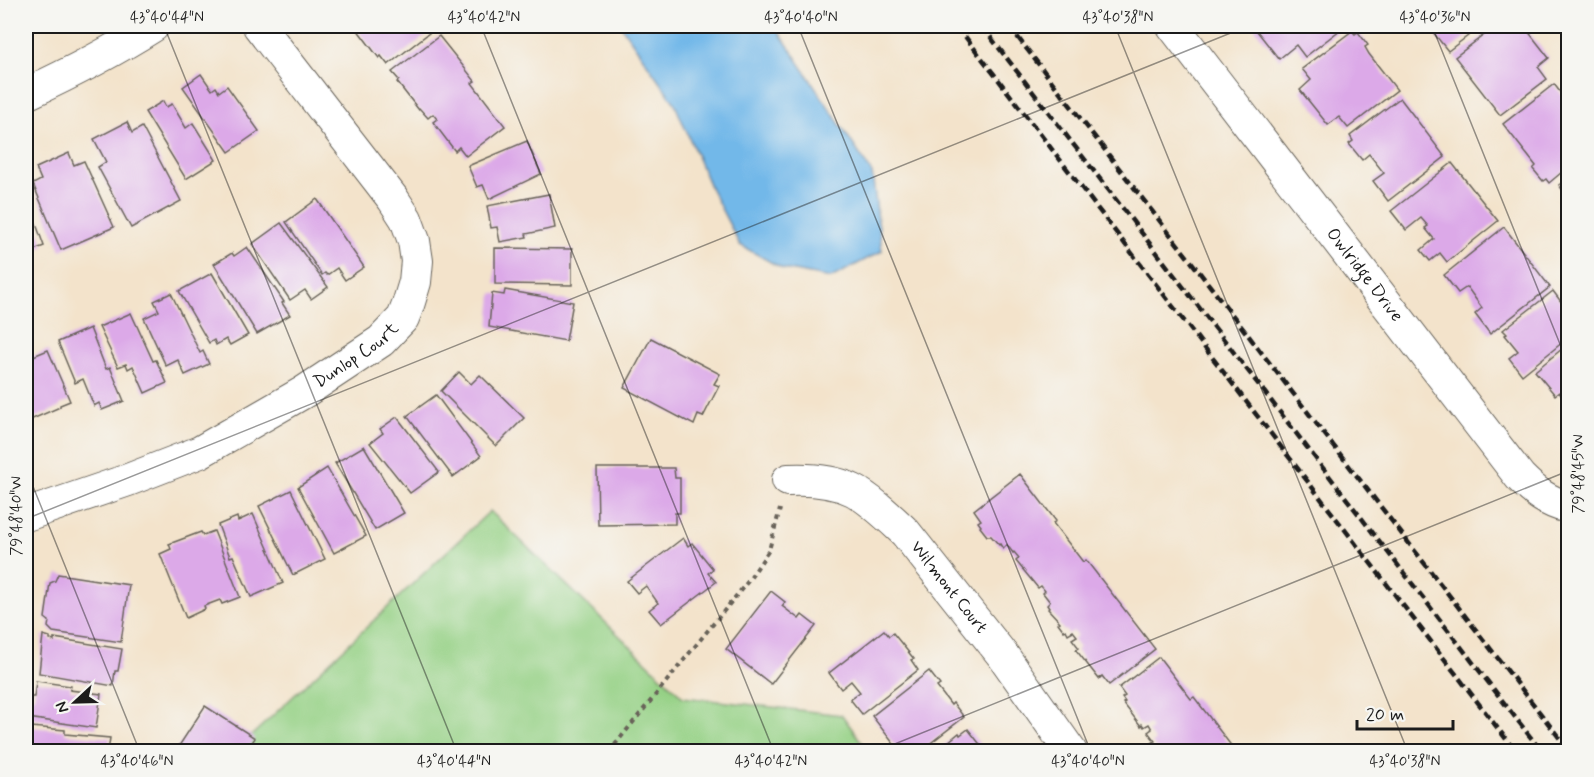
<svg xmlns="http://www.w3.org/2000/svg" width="1594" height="777" font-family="Mynerve,sans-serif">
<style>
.green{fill:#96d186;stroke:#597651;stroke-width:1.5}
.water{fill:#72b8e9;stroke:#476a82;stroke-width:1.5}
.building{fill:#dca9e8}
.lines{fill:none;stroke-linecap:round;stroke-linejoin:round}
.street-casing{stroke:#676259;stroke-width:34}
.path{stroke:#676259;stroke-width:4;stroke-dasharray:4.5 4.5;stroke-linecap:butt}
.street{stroke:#fff;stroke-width:32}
.rail{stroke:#1c1c1c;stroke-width:4.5;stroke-dasharray:9 4.5;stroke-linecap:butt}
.ticks{fill:none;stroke:#1c1c1c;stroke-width:1.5;stroke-opacity:0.45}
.labels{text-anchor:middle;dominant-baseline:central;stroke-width:5;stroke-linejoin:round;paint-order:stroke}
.street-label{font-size:18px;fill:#1c1c1c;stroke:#f6f6f2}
.neatline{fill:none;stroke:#1c1c1c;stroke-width:2}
.ticks-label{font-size:15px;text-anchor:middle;fill:#1c1c1c}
</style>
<rect width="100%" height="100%" fill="#f6f6f2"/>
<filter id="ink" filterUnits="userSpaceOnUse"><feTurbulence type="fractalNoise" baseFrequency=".0167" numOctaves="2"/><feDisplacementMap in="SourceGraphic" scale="12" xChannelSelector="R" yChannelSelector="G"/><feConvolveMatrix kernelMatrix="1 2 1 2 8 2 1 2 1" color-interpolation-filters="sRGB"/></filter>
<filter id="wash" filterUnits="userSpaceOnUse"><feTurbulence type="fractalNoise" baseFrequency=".008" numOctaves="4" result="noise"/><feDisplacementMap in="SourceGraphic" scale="24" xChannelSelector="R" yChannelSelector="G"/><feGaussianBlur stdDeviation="1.35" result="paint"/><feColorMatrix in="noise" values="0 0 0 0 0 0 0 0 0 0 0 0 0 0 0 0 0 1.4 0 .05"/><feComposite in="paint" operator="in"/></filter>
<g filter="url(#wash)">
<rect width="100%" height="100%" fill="#f3e3cb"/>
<!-- green -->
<polygon class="green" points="490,511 683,697 842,715 868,751 234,752"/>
<!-- water -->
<polygon class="water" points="621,26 775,26 872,173 882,251 831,278 783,269 740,245 711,189 674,102"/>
<g id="blocks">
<!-- building -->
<g class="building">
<polygon points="357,26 432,26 434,29 388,65 381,56 379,58 357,29 359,28"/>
<polygon points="1253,26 1345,26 1305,57 1296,45 1279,59"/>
<polygon points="1428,26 1481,26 1448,51"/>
<polygon points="1496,26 1506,26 1511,32 1520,26 1524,26 1549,58 1538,67 1547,79 1500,115 1455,57"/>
<polygon points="1352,31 1355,34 1358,32 1368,45 1365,47 1369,54 1397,90 1348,128 1339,117 1328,125 1300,90 1311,80 1302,69"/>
<polygon points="439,36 475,81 472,83 505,126 466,156 459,147 455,151 433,122 437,119 433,114 428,118 420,109 419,110 397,82 399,80 392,72"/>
<polygon points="201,74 212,90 216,87 219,92 227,86 259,131 229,152 183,87"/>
<polygon points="1554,84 1563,96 1568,92 1568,167 1549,183 1546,179 1543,181 1533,169 1536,166 1503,124"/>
<polygon points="1400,98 1445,157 1388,201 1373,181 1384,173 1369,154 1362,160 1349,144 1353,141 1350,136"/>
<polygon points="163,101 166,107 172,104 186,128 193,123 216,160 186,179 145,112"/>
<polygon points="127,122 132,133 142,127 181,201 131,228 98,167 106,162 94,139"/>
<polygon points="527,141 541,174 489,199 483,185 477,187 468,166"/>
<polygon points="69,153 74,165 84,161 114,227 61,250 33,184 41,180 36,168"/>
<polygon points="1452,163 1498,221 1447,262 1440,253 1430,261 1421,250 1434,239 1425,228 1428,226 1421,218 1406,230 1391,211"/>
<polygon points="1568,178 1568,198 1559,185"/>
<polygon points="549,194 555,228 526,234 527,237 500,242 497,227 491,228 487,206"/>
<polygon points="26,196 44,246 26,253"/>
<polygon points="317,199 364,267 345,280 337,268 327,275 325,273 322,275 286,222"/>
<polygon points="281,223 328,287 311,299 305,290 290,300 252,244"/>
<polygon points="1504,227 1550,287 1490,334 1475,314 1482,308 1467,287 1458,293 1444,275"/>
<polygon points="247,247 284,302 282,303 290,315 257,334 214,264 232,253 234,256"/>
<polygon points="495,248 572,249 572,285 495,284"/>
<polygon points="212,273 248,335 230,345 226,339 216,345 214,340 209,343 179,291"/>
<polygon points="505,290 573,302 566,341 489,327 492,293 504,295"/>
<polygon points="1553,291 1568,311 1568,338 1522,375 1509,358 1518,351 1505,335 1507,334 1503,330"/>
<polygon points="171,293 200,353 203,351 209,364 185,375 178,360 166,366 144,318 159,311 154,301"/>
<polygon points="131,313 153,361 156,360 167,383 145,393 133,366 128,369 126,364 118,367 99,327"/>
<polygon points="90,328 106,369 110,367 124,401 102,410 99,403 94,406 83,379 75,383 58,342"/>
<polygon points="651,338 720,374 714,384 719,386 703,417 698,415 694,425 624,388"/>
<polygon points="1568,344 1568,405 1559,392 1555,395 1535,371"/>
<polygon points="48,350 70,401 60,405 60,407 28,421 26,420 26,359"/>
<polygon points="459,372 471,384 480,375 524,418 496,446 441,391"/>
<polygon points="436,395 481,456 453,477 407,416"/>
<polygon points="397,417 439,472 410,493 370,443 383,433 380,429"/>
<polygon points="364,446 404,513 375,530 335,463"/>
<polygon points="327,468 366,536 334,553 298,487"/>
<polygon points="597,468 674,468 675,478 680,478 680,513 675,513 675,524 598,525"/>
<polygon points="1020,474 1056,521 1053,523 1083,562 1086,560 1155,649 1109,685 1102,676 1099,679 1076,650 1079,648 1072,639 1077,636 1073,631 1068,634 1066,630 1064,631 1058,623 1060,622 1048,609 1049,608 1047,605 1050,602 1043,593 1045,591 1041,586 1038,588 1016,561 1019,558 1014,552 1013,553 1007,545 1003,549 1000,544 999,545 991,536 987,536 980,527 981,526 978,522 981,520 974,510"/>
<polygon points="291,490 325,559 293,575 259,506"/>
<polygon points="253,514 283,583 251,597 233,556 230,557 218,525 237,517 238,521"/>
<polygon points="214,531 240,597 222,604 220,600 204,606 205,609 186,618 160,554 171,549 169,544 201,532 203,535"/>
<polygon points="683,538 688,546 692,543 713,569 708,573 716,582 661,624 649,610 658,603 646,586 637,593 627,581"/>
<polygon points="58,574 129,585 121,642 53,632 48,627 49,621 45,618 50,583 55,581"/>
<polygon points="771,591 785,602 782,606 799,619 802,615 816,626 771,684 726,649"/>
<polygon points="884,630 889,636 893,633 914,659 911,660 918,670 862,714 850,699 860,692 851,681 841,689 829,673"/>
<polygon points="43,635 50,637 50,640 54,641 54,638 122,649 118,671 115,671 113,686 39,673"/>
<polygon points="1159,657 1191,699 1194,697 1236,752 1159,752 1152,743 1155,741 1148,732 1152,729 1149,724 1144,727 1142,724 1141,726 1123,703 1125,702 1122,698 1125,696 1119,688"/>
<polygon points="929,671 940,685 937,687 951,705 953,703 964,717 919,752 900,752 872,716"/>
<polygon points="36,681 71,686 70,690 101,694 96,728 28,718 31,697 34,697"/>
<polygon points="205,706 255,738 246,752 175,752"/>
<polygon points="31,727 65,730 65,734 110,738 108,752 32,752 33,748 29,748"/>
<polygon points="968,729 986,752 936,752 959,733 960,735"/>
</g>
</g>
</g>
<g filter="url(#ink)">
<use href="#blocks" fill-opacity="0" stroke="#676259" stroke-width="1.5"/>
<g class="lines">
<defs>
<g id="street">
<path id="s1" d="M 1173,26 L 1520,477 C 1535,492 1547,502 1568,507"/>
<path d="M 26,94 C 69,74 112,52 153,26"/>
<path id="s2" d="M 788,480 C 808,479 834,481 853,490 C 869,498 891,519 905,532 L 1004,657 L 1071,752"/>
<path id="s3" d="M 26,515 L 128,480 L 200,452 L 304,392 L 381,341 L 403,318 L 408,305 L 415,282 L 417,261 L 414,241 L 406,219 L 393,199 L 259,26"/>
</g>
</defs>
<!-- street casing -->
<use href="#street" class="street-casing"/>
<!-- path -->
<polyline class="path" points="609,752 749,580 769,550 780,509"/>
<!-- street -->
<use href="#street" class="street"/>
<!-- rail -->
<g class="rail">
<polyline points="957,26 1516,752"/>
<polyline points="982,26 1542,752"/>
<polyline points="1009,26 1568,749"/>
</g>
</g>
</g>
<!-- ticks -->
<path class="ticks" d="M 164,26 L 457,752M 481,26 L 774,752M 798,26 L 1091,752M 1115,26 L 1408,752M 1432,26 L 1568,364M 26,469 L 140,752M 26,519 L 1248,26M 875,752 L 1568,471"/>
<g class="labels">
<!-- street labels -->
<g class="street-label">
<text stroke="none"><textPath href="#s1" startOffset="314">Owlridge Drive</textPath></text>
<text stroke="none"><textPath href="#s3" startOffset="369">Dunlop Court</textPath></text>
<text stroke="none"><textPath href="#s2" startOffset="204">Wilmont Court</textPath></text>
</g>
</g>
<!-- margin -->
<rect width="1594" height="777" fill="none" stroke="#f6f6f2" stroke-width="66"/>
<!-- north arrow -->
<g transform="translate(75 702) rotate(248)" stroke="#f6f6f2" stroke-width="4.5" paint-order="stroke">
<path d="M0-4.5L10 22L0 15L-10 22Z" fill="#1c1c1c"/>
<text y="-9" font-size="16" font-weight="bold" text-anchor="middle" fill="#1c1c1c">N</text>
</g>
<!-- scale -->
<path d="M1357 720v9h96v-9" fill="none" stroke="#1c1c1c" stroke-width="3"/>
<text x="1366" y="720" font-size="18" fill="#1c1c1c" stroke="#f6f6f2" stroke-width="4.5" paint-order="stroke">20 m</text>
<rect x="33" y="33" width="1528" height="711" class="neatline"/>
<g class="ticks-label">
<text x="167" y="22">43°40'44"N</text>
<text x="484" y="22">43°40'42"N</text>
<text x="801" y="22">43°40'40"N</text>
<text x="1118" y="22">43°40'38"N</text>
<text x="1435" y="22">43°40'36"N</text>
<text transform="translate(1578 474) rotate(-90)" y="5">79°48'45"W</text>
<text transform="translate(16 516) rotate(-90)" y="5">79°48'40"W</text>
<text x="137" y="766">43°40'46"N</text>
<text x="454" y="766">43°40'44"N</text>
<text x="771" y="766">43°40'42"N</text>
<text x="1088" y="766">43°40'40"N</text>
<text x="1405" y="766">43°40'38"N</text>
</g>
</svg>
